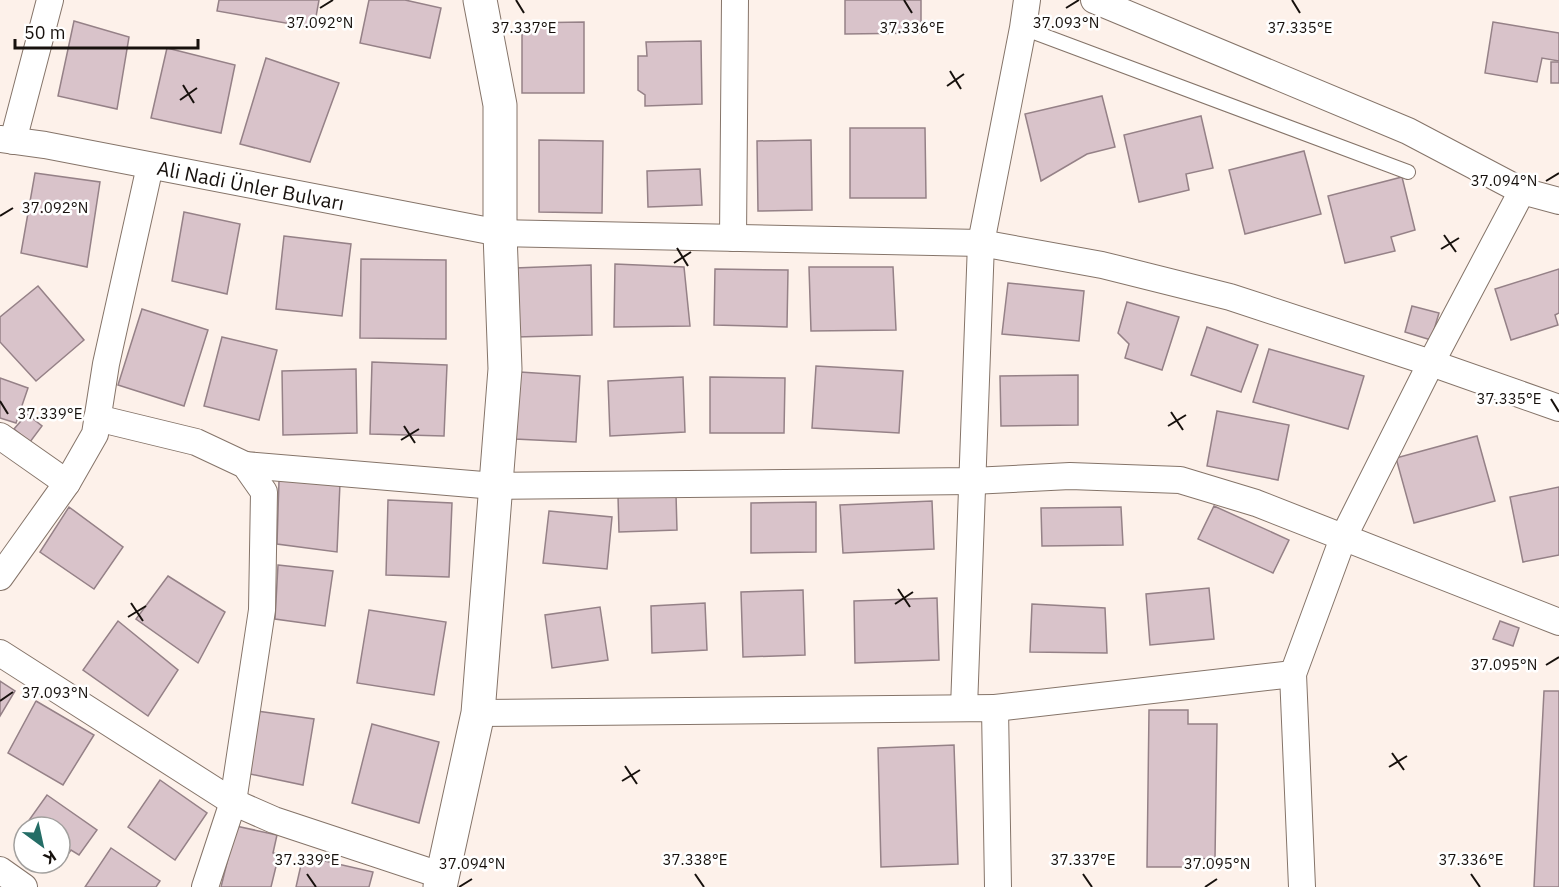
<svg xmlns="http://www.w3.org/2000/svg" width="1559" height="887" font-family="'IBM Plex Sans',sans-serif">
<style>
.building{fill:#d9c3ca;stroke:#958187;stroke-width:1.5}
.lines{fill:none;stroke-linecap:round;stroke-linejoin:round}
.lane-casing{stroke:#857469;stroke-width:16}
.street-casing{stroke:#857469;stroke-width:28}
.secondary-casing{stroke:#857469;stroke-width:35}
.lane{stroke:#fff;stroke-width:14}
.street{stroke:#fff;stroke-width:26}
.secondary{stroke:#fff;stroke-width:33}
.ticks{fill:none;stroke:#17110d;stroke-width:2}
.labels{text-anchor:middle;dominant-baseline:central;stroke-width:5;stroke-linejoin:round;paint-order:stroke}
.street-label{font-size:20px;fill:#17110d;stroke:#fff}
.ticks-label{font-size:15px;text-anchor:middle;fill:#17110d;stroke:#fff;stroke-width:5;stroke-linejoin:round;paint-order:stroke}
</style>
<rect width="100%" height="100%" fill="#fdf1ea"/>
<!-- building -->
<g class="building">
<polygon points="219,0 319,0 314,28 217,11"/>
<polygon points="369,0 405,0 441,8 430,58 360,43"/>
<polygon points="845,0 921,0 921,33 845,34"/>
<polygon points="74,21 129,37 117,109 58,96"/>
<polygon points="584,22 584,93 522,93 522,23"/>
<polygon points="1493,22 1559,33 1559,61 1542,58 1537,82 1485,73"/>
<polygon points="701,41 702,104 645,106 645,95 638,90 638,56 647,56 646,42"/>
<polygon points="167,48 235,65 221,133 151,118"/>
<polygon points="266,58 339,83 310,162 240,144"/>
<rect x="1551" y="62" width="8" height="21"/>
<polygon points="1102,96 1115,147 1087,154 1041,181 1025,114"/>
<polygon points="1201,116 1213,168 1186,174 1189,190 1139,202 1124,135"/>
<polygon points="850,128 925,128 926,198 850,198"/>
<polygon points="539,140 603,141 602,213 539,212"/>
<polygon points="811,140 812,210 758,211 757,141"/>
<polygon points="1304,151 1321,214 1245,234 1229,170"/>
<polygon points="700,169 702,205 648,207 647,171"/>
<polygon points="35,173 100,182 87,267 21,253"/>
<polygon points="1402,177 1415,230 1391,237 1395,251 1345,263 1328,196"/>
<polygon points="184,212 240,224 227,294 172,281"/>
<polygon points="284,236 351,244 342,316 276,309"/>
<polygon points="361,259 446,260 446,339 360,338"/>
<polygon points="615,264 684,267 690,326 614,327"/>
<polygon points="591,265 592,335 516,337 515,268"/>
<polygon points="809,267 893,267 896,330 811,331"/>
<polygon points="715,269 788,270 787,327 714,325"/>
<polygon points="1559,269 1559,313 1555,315 1558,325 1511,340 1495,289"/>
<polygon points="1008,283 1084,291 1079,341 1002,334"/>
<polygon points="38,286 84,340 36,381 0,342 0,317"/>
<polygon points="1127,302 1179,317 1162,370 1125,358 1129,344 1118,333"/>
<polygon points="1412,306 1439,313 1431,340 1405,332"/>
<polygon points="142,309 208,330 184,406 118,385"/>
<polygon points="1207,327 1258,345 1241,392 1191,375"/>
<polygon points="222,337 277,350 259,420 204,406"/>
<polygon points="1269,349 1364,376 1348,429 1253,402"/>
<polygon points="372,362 447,365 444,436 370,434"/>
<polygon points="816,366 903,371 899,433 812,428"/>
<polygon points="356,369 357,433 283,435 282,371"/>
<polygon points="520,372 580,376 576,442 515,439"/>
<polygon points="1078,375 1078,425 1001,426 1000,376"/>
<polygon points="683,377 685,432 610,436 608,381"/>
<polygon points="710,377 785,378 784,433 710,433"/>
<polygon points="0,378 28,388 16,423 0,418"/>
<polygon points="1217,411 1289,425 1278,480 1207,466"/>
<polygon points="27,414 42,426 30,442 14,429"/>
<polygon points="1477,436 1495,501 1414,523 1396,458"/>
<polygon points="279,480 340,483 337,552 277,544"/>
<polygon points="1559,487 1559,555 1523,562 1510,497"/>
<polygon points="676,494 677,530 619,532 618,496"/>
<polygon points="388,500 452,503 449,577 386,575"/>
<polygon points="932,501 934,549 843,553 840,505"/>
<polygon points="816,502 816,552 751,553 751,503"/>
<polygon points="1214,506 1289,540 1273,573 1198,539"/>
<polygon points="69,507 123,547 94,589 40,552"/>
<polygon points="1121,507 1123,545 1042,546 1041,508"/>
<polygon points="549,511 612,517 607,569 543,563"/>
<polygon points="278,565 333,571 325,626 275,619"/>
<polygon points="168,576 225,612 198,663 136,619"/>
<polygon points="1209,588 1214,639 1150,645 1146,594"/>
<polygon points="803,590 805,655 743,657 741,592"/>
<polygon points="937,598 939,660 855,663 854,601"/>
<polygon points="705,603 707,650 652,653 651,606"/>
<polygon points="1032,604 1105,608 1107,653 1030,652"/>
<polygon points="600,607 608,660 552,668 545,615"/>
<polygon points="369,610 446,622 434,695 357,683"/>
<polygon points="118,621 178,670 148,716 83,670"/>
<polygon points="1500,621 1519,628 1513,646 1493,639"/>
<polygon points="0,681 15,691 0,716"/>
<polygon points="1544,691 1559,691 1559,887 1534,887"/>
<polygon points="36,701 94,735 63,785 8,753"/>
<polygon points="1149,710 1188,710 1188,724 1217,724 1215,859 1190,858 1190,867 1147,867"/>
<polygon points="257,711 314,719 303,785 250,774"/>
<polygon points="372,724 439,742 419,823 352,803"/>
<polygon points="954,745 958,864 881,867 878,748"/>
<polygon points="160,780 207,813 175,860 128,827"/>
<polygon points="47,795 97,830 79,855 71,850 59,867 53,863 60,863 60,827 24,827 24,842 17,837"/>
<polygon points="236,826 277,835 273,853 279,854 271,887 221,887"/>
<polygon points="111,848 160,881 156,887 85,887"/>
<polygon points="303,856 373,872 369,887 296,887"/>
</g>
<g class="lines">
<defs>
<polyline id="lane" points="1023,28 1408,172"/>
<g id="street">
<polyline points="1094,0 1408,131 1522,191 1559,201"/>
<path id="s1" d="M 0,139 L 45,145 L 500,233 L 981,243 L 1102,265 L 1230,297 L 1431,363 L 1559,408"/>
<polyline points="13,141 50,0"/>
<polyline points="733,238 735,0"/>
<polyline points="97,418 196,442 245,465 264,492 262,610 233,802 205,887"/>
<polyline points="0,436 67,483"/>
<polyline points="245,465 495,486 972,481 1070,476 1180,480 1256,503 1559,622"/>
<polyline points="0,577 67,483 95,434 106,364 150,166"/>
<polyline points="0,653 233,802 274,820 443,876"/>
<polyline points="964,708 981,243 1023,28 1027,0"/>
<polyline points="995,708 1293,674"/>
<polyline points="478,713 995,708 998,887"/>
<polyline points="0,870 24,887"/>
<polyline points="1302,887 1293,674 1343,538 1431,363 1522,191"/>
</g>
<polyline id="secondary" points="440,887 478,713 505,369 500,233 500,105 480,0"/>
</defs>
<!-- lane casing -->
<use href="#lane" class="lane-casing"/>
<!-- street casing -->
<use href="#street" class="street-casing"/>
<!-- secondary casing -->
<use href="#secondary" class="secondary-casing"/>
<!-- lane -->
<use href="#lane" class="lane"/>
<!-- street -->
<use href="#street" class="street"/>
<!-- secondary -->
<use href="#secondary" class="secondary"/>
</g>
<!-- ticks -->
<path class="ticks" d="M 516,0 L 524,13M 904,0 L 912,13M 1292,0 L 1300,13M 320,8 L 333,0M 1066,8 L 1079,0M 950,71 L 961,89M 183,85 L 194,103M 947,86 L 964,74M 180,100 L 197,88M 1546,181 L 1559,173M 0,216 L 13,208M 1444,235 L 1456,252M 677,248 L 688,266M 1441,249 L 1459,238M 674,263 L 691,252M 1551,399 L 1559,412M 0,401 L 8,414M 1171,412 L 1183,430M 404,426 L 415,443M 1168,426 L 1186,415M 401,440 L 419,429M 898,589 L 910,607M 131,603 L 143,621M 895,604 L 913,592M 128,617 L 146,606M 1546,665 L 1559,657M 0,701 L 13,692M 1392,753 L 1404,770M 625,766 L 637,784M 1389,767 L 1407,756M 622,781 L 640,770M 307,874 L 316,887M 695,874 L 704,887M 1083,874 L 1092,887M 1471,874 L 1480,887M 459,887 L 472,879M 1205,887 L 1217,879"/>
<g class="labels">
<!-- street labels -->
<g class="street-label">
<text stroke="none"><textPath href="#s1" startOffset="255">Ali Nadi Ünler Bulvarı</textPath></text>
</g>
</g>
<g class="ticks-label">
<text x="320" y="28">37.092°N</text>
<text x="1066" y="28">37.093°N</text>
<text x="524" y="33">37.337°E</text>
<text x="912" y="33">37.336°E</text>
<text x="1300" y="33">37.335°E</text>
<text x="1504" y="186">37.094°N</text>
<text x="55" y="213">37.092°N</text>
<text x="1509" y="404">37.335°E</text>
<text x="50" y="419">37.339°E</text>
<text x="1504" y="670">37.095°N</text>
<text x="55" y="698">37.093°N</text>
<text x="307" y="865">37.339°E</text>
<text x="695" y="865">37.338°E</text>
<text x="1083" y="865">37.337°E</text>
<text x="1471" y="865">37.336°E</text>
<text x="472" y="869">37.094°N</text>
<text x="1217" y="869">37.095°N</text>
</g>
<!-- north arrow -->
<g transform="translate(42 845) rotate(147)"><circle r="28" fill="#ffffff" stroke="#a2a09e" stroke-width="1.5"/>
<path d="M0-4.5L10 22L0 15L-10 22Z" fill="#246d66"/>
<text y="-9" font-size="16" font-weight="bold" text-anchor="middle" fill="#17110d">K</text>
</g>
<!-- scale -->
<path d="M15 39v9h183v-9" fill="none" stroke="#17110d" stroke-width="3"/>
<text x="24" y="39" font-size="18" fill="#17110d" stroke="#ffffff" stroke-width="4.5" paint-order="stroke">50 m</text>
</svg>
